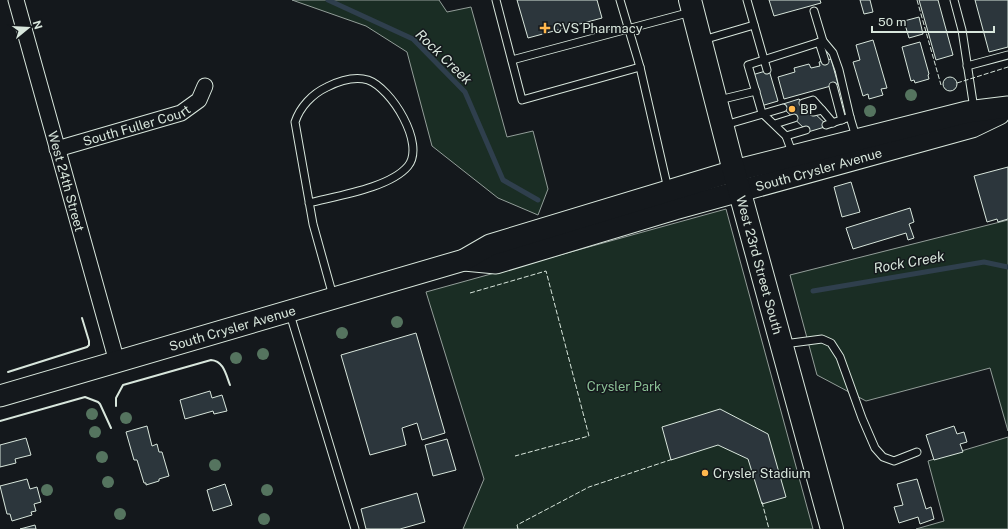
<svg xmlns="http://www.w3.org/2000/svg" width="1008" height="529" font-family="'Public Sans',sans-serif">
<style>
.green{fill:#1a2d24;stroke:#939e99}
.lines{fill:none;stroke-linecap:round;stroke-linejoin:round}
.stream{stroke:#2f3f4d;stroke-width:5}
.building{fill:#2c363c;stroke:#d8e6dc}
.lane-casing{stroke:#d8e6dc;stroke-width:9}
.street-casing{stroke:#d8e6dc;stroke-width:17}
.secondary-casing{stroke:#d8e6dc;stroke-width:23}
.primary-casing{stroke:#d8e6dc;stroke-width:24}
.lane{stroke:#14181c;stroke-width:7}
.street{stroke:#14181c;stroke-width:15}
.secondary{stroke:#14181c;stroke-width:21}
.primary{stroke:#14181c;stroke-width:22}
.fence{stroke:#d8e6dc;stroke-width:1;stroke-dasharray:5 2;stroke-linecap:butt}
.wall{stroke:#d8e6dc;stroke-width:2}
.tree{fill:#55745f}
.poi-dot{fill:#ffb74d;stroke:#14181c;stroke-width:1.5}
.labels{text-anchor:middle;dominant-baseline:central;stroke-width:3;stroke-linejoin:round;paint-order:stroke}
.poi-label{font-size:13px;fill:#d8e6dc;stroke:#14181c;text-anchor:start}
.street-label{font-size:13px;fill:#d8e6dc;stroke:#14181c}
.park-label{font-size:13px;fill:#8ac095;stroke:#14181c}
.water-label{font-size:14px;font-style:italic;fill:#d8e6dc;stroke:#14181c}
</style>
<rect width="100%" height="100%" fill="#14181c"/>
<!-- green -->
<g class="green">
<polygon points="292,0 439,0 447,12 471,7 507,137 533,131 548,189 538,215 498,198 432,146 407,52 366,26"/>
<polygon points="726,209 813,529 463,529 484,479 426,292"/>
<polygon points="1008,220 1008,431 990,368 866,401 817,375 790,275"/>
<polygon points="1008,437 1008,529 916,529 944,521 928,461"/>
</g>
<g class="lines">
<!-- stream -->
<g class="stream">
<polyline points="328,0 413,39 465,92 503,180 538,200"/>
<polyline points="813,291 984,262 1008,267"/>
</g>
</g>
<!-- building -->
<g class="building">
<polygon points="517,0 597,0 602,18 528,38"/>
<polygon points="769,0 820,0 821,3 774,16"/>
<polygon points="860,0 870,0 873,12 864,14"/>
<polygon points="919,0 938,0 953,55 936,60"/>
<polygon points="975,0 1008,0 1008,47 989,52"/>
<polygon points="919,17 923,34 909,38 904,21"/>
<polygon points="873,40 887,88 881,89 883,95 869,99 868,94 863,96 853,62 860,60 856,45"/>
<polygon points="920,42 929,74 928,75 929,79 915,83 914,80 911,81 902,47"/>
<polygon points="831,59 838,84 784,99 778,77 795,72 794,68 809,64 811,68 820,66 819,62"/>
<polygon points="769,70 778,101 761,106 752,75"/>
<circle cx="950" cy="84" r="7"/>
<polygon points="799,99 813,112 828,126 808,132 780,105"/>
<polygon points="1008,167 1008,219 998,222 997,219 987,222 974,176"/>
<polygon points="851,182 860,212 842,217 834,187"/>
<polygon points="910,208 914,222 909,224 914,238 908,240 906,233 853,249 846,228"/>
<polygon points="416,333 445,433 422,440 417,423 402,428 406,445 370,455 341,355"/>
<polygon points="210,391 212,398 222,395 227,411 214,414 213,411 185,419 180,400"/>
<polygon points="720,409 768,434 786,497 762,504 748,459 718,445 671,460 662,427"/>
<polygon points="147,426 152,446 157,444 159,452 162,452 169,476 159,479 159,481 146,485 146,483 144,483 137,460 134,460 126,432"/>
<polygon points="954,426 957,434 964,432 967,442 960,444 963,452 934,460 926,435"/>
<polygon points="26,438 31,455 15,459 16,463 0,467 0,445"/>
<polygon points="447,439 456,470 433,476 425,445"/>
<polygon points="27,479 30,489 37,487 41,502 34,504 36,511 31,512 32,515 12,521 10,514 7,514 0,486"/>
<polygon points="917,479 926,509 931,507 934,519 920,524 918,517 899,523 894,507 903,505 897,484"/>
<polygon points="225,484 232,505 213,511 207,490"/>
<polygon points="417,493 425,522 400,529 366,529 361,509"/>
<polygon points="35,525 36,529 20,529"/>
</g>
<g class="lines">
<defs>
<g id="lane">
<polyline points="496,0 522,100 640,67"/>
<polyline points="620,0 640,67 668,189"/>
<polyline points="747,0 767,70"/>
<polyline points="954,0 962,30 974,109"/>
<polyline points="703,40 754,25"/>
<polyline points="823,41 833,53 839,70 850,117"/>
<polyline points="819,42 825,61"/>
<polyline points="512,60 691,12"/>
<polyline points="967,66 1008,55"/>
<polyline points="833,86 842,120"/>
<polyline points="719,100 756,91"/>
<polyline points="803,103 813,100 822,110 813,112"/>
<polyline points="822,110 833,123"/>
<polyline points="775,124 794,118"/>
<polyline points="725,125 783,108"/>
<polyline points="826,125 850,117 856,137"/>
<polyline points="786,136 806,130"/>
<polyline points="793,155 786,136 762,113 748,65 823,41 814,11"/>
<path d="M 309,203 C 336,196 390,188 408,166 C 426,144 391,88 368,80 C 354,76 339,81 327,87 C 312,94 300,107 295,122 L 313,224 L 333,296"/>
<polyline points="290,314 355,529"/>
<polyline points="784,344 822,339 831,343 840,357 862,418 875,448 883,457 894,461 917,452"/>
</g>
<g id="street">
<path id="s1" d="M 16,0 L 117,362"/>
<path id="s2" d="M 57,149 L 181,113 L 199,100 L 205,86"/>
</g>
<g id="secondary">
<path id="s3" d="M 464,260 L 496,263 L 675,209 L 972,127 L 999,114"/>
<path id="s4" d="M 0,396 L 464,260 L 490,245 L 734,171 L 967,112 L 1008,107"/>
</g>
<g id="primary">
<path id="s5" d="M 690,0 L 734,171 L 832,529"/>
</g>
</defs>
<!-- lane casing -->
<use href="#lane" class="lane-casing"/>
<!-- street casing -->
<use href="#street" class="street-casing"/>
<!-- secondary casing -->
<use href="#secondary" class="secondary-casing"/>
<!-- primary casing -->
<use href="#primary" class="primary-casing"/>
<!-- lane -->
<use href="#lane" class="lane"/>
<!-- street -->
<use href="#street" class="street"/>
<!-- secondary -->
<use href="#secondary" class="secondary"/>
<!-- primary -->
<use href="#primary" class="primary"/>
<!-- fence -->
<g class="fence">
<polyline points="917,0 941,85"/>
<polyline points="957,83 1008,67"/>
<polyline points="470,293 546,271 589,436 515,456"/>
<polyline points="762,502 769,529"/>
<polyline points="518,529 517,525 589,487 673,459"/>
</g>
<!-- wall -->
<g class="wall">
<polyline points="8,372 87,347 89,345 89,341 82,318"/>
<path d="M 116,406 L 116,398 L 123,385 L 211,360 C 224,361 226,375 230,385"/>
<polyline points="0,421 85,397 98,402 100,404 111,428"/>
</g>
</g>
<!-- trees -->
<g class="tree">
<circle cx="911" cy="95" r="6"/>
<circle cx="870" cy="111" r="6"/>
<circle cx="397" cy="322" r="6"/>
<circle cx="342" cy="333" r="6"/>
<circle cx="263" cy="354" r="6"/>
<circle cx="236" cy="358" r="6"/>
<circle cx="92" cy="414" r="6"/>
<circle cx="126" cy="418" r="6"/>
<circle cx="95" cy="432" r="6"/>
<circle cx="102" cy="457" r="6"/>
<circle cx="215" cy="465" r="6"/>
<circle cx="108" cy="482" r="6"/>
<circle cx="47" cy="490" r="6"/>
<circle cx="267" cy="490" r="6"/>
<circle cx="120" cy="514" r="6"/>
<circle cx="264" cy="519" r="6"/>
</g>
<!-- markers -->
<g class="poi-dot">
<path d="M543 22h4v4h4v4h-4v4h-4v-4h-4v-4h4z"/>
<circle cx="792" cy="109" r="4"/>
<circle cx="705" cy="473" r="4"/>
</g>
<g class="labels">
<!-- poi labels -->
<g class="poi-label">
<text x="553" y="28">CVS Pharmacy</text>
<text x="800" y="109">BP</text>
<text x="713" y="473">Crysler Stadium</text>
</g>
<!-- street labels -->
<g class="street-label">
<text stroke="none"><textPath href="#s2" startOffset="83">South Fuller Court</textPath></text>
<text stroke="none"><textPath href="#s3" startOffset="368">South Crysler Avenue</textPath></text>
<text stroke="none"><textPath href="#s1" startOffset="188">West 24th Street</textPath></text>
<text stroke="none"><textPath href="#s5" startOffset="274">West 23rd Street South</textPath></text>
<text stroke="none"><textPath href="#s4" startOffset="242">South Crysler Avenue</textPath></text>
</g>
<!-- park labels -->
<g class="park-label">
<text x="624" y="386">Crysler Park</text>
</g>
<!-- water labels -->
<g class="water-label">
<text transform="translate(444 57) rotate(44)">Rock Creek</text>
<text transform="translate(909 262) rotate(-10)">Rock Creek</text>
</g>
</g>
<!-- north arrow -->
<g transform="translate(28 28) rotate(72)" stroke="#14181c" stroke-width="3" paint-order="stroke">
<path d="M0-3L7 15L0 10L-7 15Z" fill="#d8e6dc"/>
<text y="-6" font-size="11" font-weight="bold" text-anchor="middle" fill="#d8e6dc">N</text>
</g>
<!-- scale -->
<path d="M872 26v6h122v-6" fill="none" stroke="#d8e6dc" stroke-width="2"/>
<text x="878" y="26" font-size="12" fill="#d8e6dc" stroke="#14181c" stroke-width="3" paint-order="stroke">50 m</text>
</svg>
